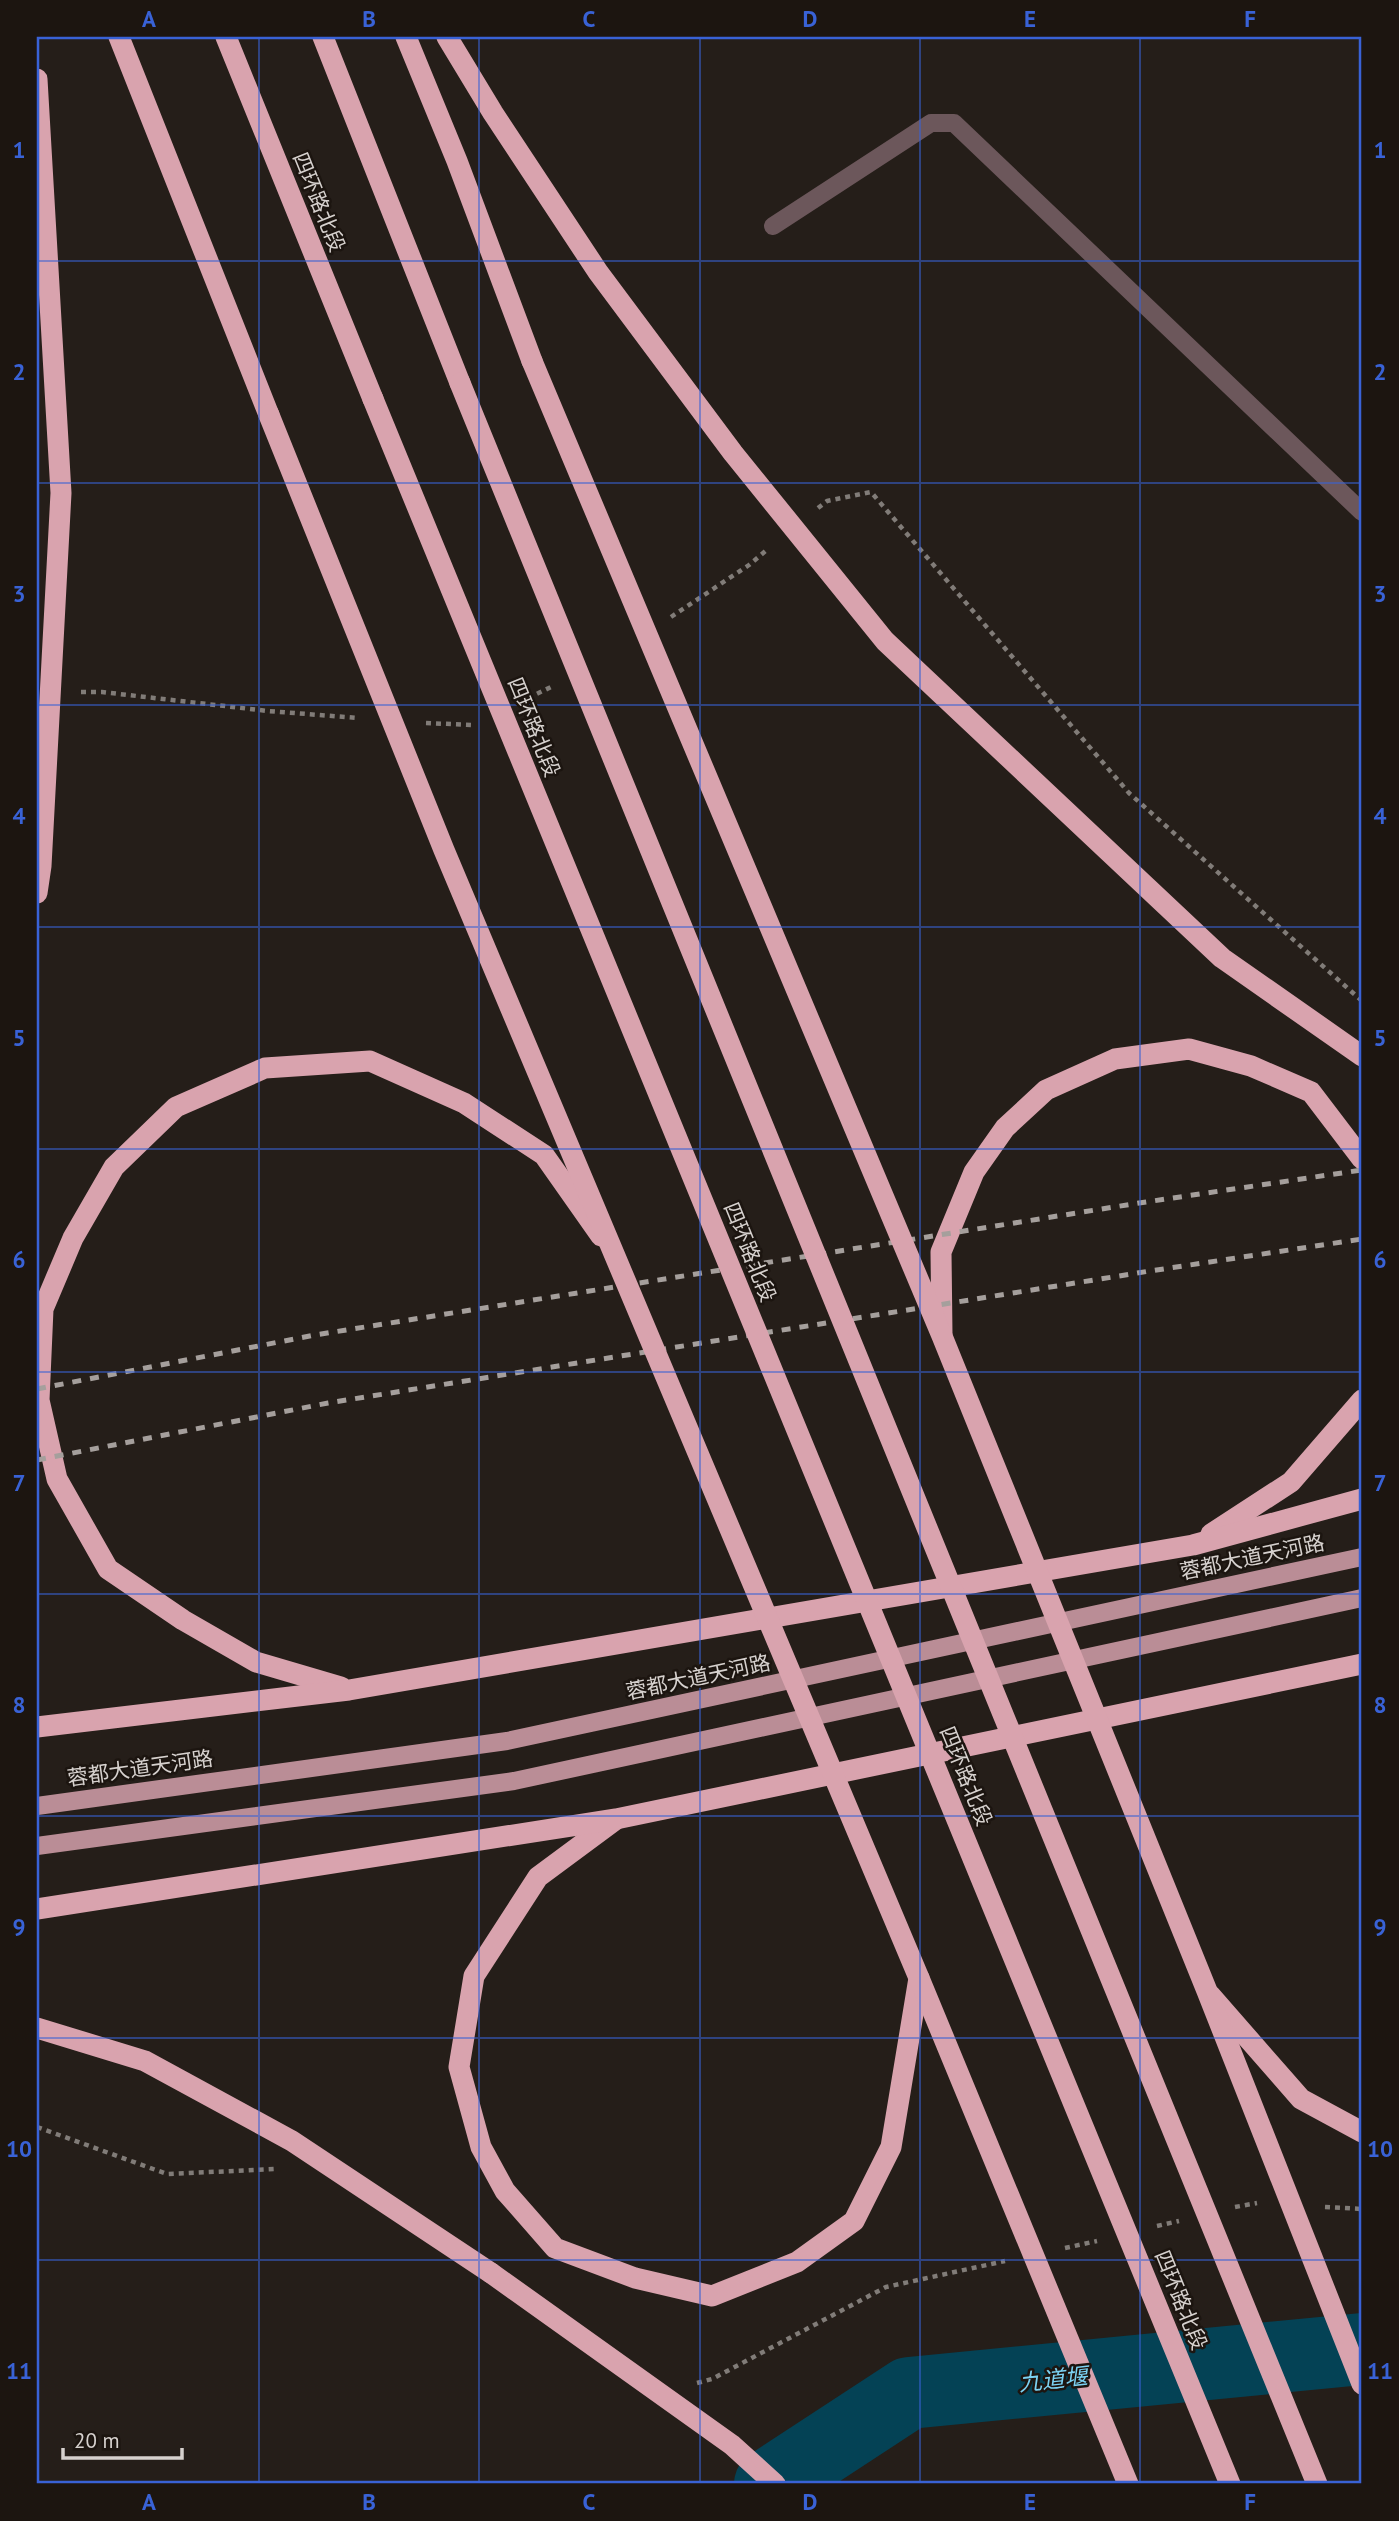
<svg xmlns="http://www.w3.org/2000/svg" width="1399" height="2521" font-family="'PT Sans','Noto Sans SC',sans-serif">
<style>
.lines{fill:none;stroke-linecap:round;stroke-linejoin:round}
.river{stroke:#044255;stroke-width:72}
.path{stroke:#817c78;stroke-width:4.5;stroke-dasharray:5 5;stroke-linecap:butt}
.street{stroke:#6c575b;stroke-width:18}
.primary{stroke:#ba8d96;stroke-width:18}
.highway{stroke:#d9a3ae;stroke-width:21}
.rail{stroke:#a59f9c;stroke-width:5;stroke-dasharray:9 9;stroke-linecap:butt}
.highway-bridge{stroke:#d9a3ae;stroke-width:21}
.grid{fill:none;stroke:#3962d6;stroke-width:2;stroke-opacity:0.55}
.labels{text-anchor:middle;dominant-baseline:central;stroke-width:5;stroke-linejoin:round;paint-order:stroke}
.street-label{font-size:21px;fill:#d6d1ce;stroke:#1c1510}
.water-label{font-size:23px;font-style:italic;fill:#7cd2f3;stroke:#1c1510}
.neatline{fill:none;stroke:#3962d6;stroke-width:2.5}
.grid-label{font-size:23px;text-anchor:middle;font-weight:bold;fill:#3962d6}
</style>
<rect width="100%" height="100%" fill="#251e19"/>
<g class="lines">
<!-- river -->
<polyline class="river" points="770,2484 909,2393 1362,2349"/>
<!-- path -->
<g class="path">
<polyline points="818,508 827,501 871,492 1129,793 1362,1001"/>
<polyline points="671,617 749,565 769,548"/>
<polyline points="81,692 102,692 268,711 358,718"/>
<polyline points="528,698 551,687"/>
<polyline points="426,723 473,725"/>
<polyline points="37,2127 167,2174 276,2169"/>
<polyline points="1235,2207 1257,2203"/>
<polyline points="1325,2207 1362,2209"/>
<polyline points="1157,2226 1179,2221"/>
<polyline points="1065,2248 1097,2241"/>
<polyline points="697,2383 712,2379 886,2287 1005,2261"/>
</g>
<!-- street -->
<polyline class="street" points="773,226 931,123 954,123 1362,512"/>
<!-- primary -->
<g class="primary">
<polyline points="37,1806 507,1741 1362,1557"/>
<polyline points="37,1846 514,1781 1362,1598"/>
</g>
<!-- highway -->
<g class="highway">
<polyline points="119,37 269,415"/>
<polyline points="226,37 373,399"/>
<polyline points="323,37 460,383"/>
<polyline points="406,37 457,161 532,361"/>
<polyline points="447,37 493,113 598,272 733,453 885,641 1222,958 1362,1056"/>
<polyline points="37,79 61,493 41,866 37,893"/>
<polyline points="942,1334 941,1252 974,1172 1005,1128 1046,1090 1115,1059 1189,1049 1251,1066 1311,1092 1362,1159"/>
<polyline points="1211,1534 1291,1482 1362,1400"/>
<polyline points="341,1687 256,1662 183,1620 108,1569 57,1479 39,1400 43,1309 73,1238 114,1167 176,1107 265,1068 370,1061 464,1103 544,1155 601,1236"/>
<polyline points="37,1727 349,1690 1193,1545 1362,1499"/>
<polyline points="615,1820 538,1877 474,1976 459,2067 481,2147 505,2191 555,2248 635,2278 712,2296 797,2262 854,2221 891,2147 919,1978"/>
<polyline points="37,1909 616,1819 1362,1664"/>
<polyline points="1210,1995 1301,2099 1362,2132"/>
<polyline points="37,2028 145,2061 292,2141 491,2273"/>
</g>
<!-- rail -->
<g class="rail">
<polyline points="37,1389 315,1335 1139,1203 1362,1170"/>
<polyline points="37,1460 328,1403 1150,1271 1362,1239"/>
</g>
<!-- highway-bridge -->
<g class="highway-bridge">
<polyline points="532,361 942,1336 1207,1991 1362,2384"/>
<polyline points="460,383 1317,2484"/>
<polyline points="373,399 1230,2484"/>
<polyline points="269,415 444,850 919,1978 1128,2484"/>
<polyline points="491,2273 732,2445 775,2484"/>
</g>
</g>
<!-- grid -->
<path class="grid" d="M 259,37 L 259,2484M 479,37 L 479,2484M 700,37 L 700,2484M 920,37 L 920,2484M 1140,37 L 1140,2484M 37,261 L 1362,261M 37,483 L 1362,483M 37,705 L 1362,705M 37,927 L 1362,927M 37,1149 L 1362,1149M 37,1372 L 1362,1372M 37,1594 L 1362,1594M 37,1816 L 1362,1816M 37,2038 L 1362,2038M 37,2260 L 1362,2260"/>
<g class="labels">
<!-- street labels -->
<g class="street-label">
<text transform="translate(319 202) rotate(68)">四环路北段</text>
<text transform="translate(534 727) rotate(68)">四环路北段</text>
<text transform="translate(750 1252) rotate(68)">四环路北段</text>
<text transform="translate(1252 1557) rotate(-12)">蓉都大道天河路</text>
<text transform="translate(698 1677) rotate(-12)">蓉都大道天河路</text>
<text transform="translate(140 1768) rotate(-8)">蓉都大道天河路</text>
<text transform="translate(966 1776) rotate(68)">四环路北段</text>
<text transform="translate(1181 2300) rotate(68)">四环路北段</text>
</g>
<!-- water labels -->
<g class="water-label">
<text transform="translate(1053 2379) rotate(-6)">九道堰</text>
</g>
</g>
<!-- border -->
<rect width="1399" height="2521" fill="none" stroke="#1c1510" stroke-width="77"/>
<!-- scale -->
<path d="M63 2448v10h119v-10" fill="none" stroke="#d6d1ce" stroke-width="3.5"/>
<text x="74" y="2448" font-size="21" fill="#d6d1ce" stroke="#1c1510" stroke-width="5" paint-order="stroke">20 m</text>
<rect x="38" y="38" width="1322" height="2444" class="neatline"/>
<g class="grid-label">
<text x="149" y="27">A</text>
<text x="369" y="27">B</text>
<text x="589" y="27">C</text>
<text x="810" y="27">D</text>
<text x="1030" y="27">E</text>
<text x="1250" y="27">F</text>
<text x="19" y="158">1</text>
<text x="1380" y="158">1</text>
<text x="19" y="380">2</text>
<text x="1380" y="380">2</text>
<text x="19" y="602">3</text>
<text x="1380" y="602">3</text>
<text x="19" y="824">4</text>
<text x="1380" y="824">4</text>
<text x="19" y="1046">5</text>
<text x="1380" y="1046">5</text>
<text x="19" y="1268">6</text>
<text x="1380" y="1268">6</text>
<text x="19" y="1491">7</text>
<text x="1380" y="1491">7</text>
<text x="19" y="1713">8</text>
<text x="1380" y="1713">8</text>
<text x="19" y="1935">9</text>
<text x="1380" y="1935">9</text>
<text x="19" y="2157">10</text>
<text x="1380" y="2157">10</text>
<text x="19" y="2379">11</text>
<text x="1380" y="2379">11</text>
<text x="149" y="2510">A</text>
<text x="369" y="2510">B</text>
<text x="589" y="2510">C</text>
<text x="810" y="2510">D</text>
<text x="1030" y="2510">E</text>
<text x="1250" y="2510">F</text>
</g>
</svg>
